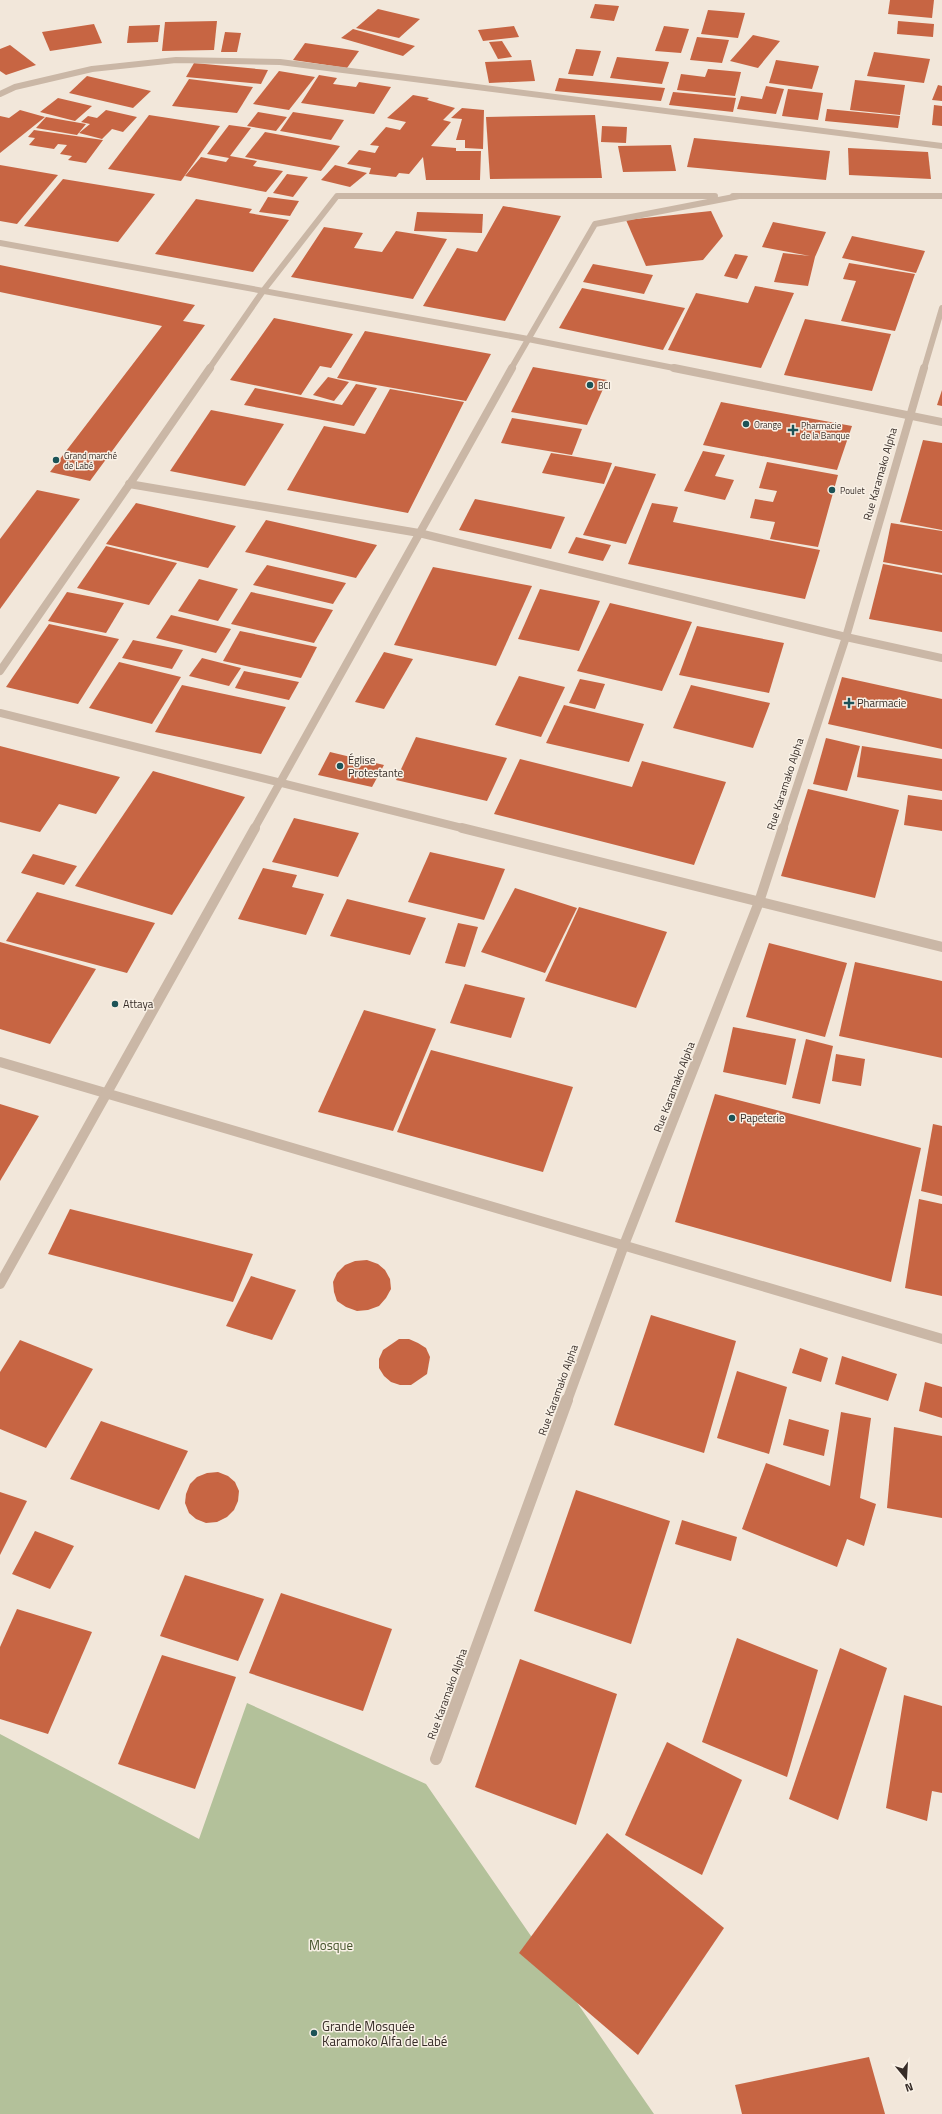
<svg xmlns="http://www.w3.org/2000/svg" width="942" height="2114" font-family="'Titillium Web',sans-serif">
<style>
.green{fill:#b3c19a}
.building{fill:#c76543}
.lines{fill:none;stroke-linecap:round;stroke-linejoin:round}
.minor-far3{stroke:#cab7a6;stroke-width:6}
.minor-far2{stroke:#cab7a6;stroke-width:8}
.minor-far1{stroke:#cab7a6;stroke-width:10}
.minor{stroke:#cab7a6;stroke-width:12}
.poi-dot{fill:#1c5357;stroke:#f9f1e6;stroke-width:1.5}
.labels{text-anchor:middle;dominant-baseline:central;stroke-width:3;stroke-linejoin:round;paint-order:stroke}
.far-poi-label{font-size:9px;fill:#362c27;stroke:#f9f1e6;text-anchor:start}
.street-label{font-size:11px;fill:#362c27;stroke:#f9f1e6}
.poi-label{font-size:11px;fill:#362c27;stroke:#f9f1e6;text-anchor:start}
.near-park-label{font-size:13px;fill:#44542b;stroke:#f9f1e6}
.near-poi-label{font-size:13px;fill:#362c27;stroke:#f9f1e6;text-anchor:start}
</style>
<rect width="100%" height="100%" fill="#f2e7da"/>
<!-- green -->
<polygon class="green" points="247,1703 426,1784 654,2114 0,2114 0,1734 199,1839"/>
<!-- building -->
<g class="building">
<polygon points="890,0 934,0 932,18 888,14"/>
<polygon points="595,4 619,6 614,21 590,18"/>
<polygon points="378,9 420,19 399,38 356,28"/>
<polygon points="708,10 745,13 738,38 701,34"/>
<polygon points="217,21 214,50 162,51 165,22"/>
<polygon points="898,21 934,24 933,37 897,34"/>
<polygon points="94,24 102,43 50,51 42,32"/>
<polygon points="160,25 158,42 127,43 129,26"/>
<polygon points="514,26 519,37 483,41 478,30"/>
<polygon points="664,26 689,29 681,53 655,51"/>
<polygon points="353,29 415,46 403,56 341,38"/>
<polygon points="225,32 241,33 237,52 221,52"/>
<polygon points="753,35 780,41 758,68 730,61"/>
<polygon points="697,37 729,40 722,63 690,60"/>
<polygon points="502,41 512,57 498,59 489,42"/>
<polygon points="305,43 359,51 347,68 293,60"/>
<polygon points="10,45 36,65 6,75 0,71 0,49"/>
<polygon points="576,49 601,51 593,76 568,74"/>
<polygon points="874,52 930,59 924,83 867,76"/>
<polygon points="617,57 669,62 662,84 610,78"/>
<polygon points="531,60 535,81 489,83 485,62"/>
<polygon points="776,60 819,66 812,89 769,83"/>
<polygon points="194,63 268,70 261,84 186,77"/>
<polygon points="708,69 741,72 735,96 677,90 681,74 705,77"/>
<polygon points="279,71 315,77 289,110 253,104"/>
<polygon points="319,75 337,78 333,84 356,87 359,82 391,87 374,114 301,103"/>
<polygon points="87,76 151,91 133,108 69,93"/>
<polygon points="559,78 665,88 661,101 555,91"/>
<polygon points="189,79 253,87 237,113 172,106"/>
<polygon points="855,80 905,85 900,115 850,110"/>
<polygon points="938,85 942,86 942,101 932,100"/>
<polygon points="766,86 784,89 776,114 737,109 741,96 762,99"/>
<polygon points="788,89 823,93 818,120 782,116"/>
<polygon points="673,92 736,98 733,112 669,105"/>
<polygon points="413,95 429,98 427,100 455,108 443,120 451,122 431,146 456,148 456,151 481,151 480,180 426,180 423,157 409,174 399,173 396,177 369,174 371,168 347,164 359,150 375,153 379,146 370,145 386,127 400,130 406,122 387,118"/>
<polygon points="58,98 92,106 75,121 40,112"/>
<polygon points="934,105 942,106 942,126 932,125"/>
<polygon points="462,108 484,110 483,149 465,148 465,140 456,140 462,119 451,118"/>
<polygon points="827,109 900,116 898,128 825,121"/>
<polygon points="20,110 45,117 0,153 0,116 9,118"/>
<polygon points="106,110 137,117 123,132 112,129 102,139 79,133 90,124 81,122 88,116 97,118"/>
<polygon points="258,112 287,117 276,131 247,126"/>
<polygon points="293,112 344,120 331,140 280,131"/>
<polygon points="149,115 220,126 181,181 108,169"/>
<polygon points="595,115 602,178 490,179 486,117"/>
<polygon points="46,117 86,124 77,135 36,128"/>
<polygon points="229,125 251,128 230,156 257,161 253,166 283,171 266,192 185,176 201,157 226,162 229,158 207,154"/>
<polygon points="602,126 627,127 626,143 601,142"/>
<polygon points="34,130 103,140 86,163 68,160 72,156 60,154 67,145 58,144 54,149 29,145 35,138 28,137"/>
<polygon points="265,132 340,146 321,171 245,157"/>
<polygon points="694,138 830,151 826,180 687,167"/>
<polygon points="671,145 676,171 623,172 618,146"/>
<polygon points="848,148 928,152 931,179 849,175"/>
<polygon points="0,165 58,175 17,224 0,221"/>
<polygon points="335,165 367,173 350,187 321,180"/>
<polygon points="287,174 308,177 293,197 273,193"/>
<polygon points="63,179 155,194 118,242 24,226"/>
<polygon points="268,197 299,201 290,216 259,212"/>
<polygon points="196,199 252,209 249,213 289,220 253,272 155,254"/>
<polygon points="503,206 561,216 505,321 423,306 457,248 477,252"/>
<polygon points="711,211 723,236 703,260 646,266 626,220"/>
<polygon points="417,212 483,214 482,233 414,231"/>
<polygon points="773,222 826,232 815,257 808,286 774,282 783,253 810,256 762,247"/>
<polygon points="324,227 363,233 354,248 382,252 396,231 447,239 413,299 291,277"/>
<polygon points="852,236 925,251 916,273 842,258"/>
<polygon points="735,254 748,256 737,279 724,276"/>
<polygon points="849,263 915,274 895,331 841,321 856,281 843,279"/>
<polygon points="593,264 653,275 644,294 583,282"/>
<polygon points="0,265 195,305 183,321 205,325 90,481 50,472 162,326 0,292"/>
<polygon points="755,286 794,293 761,368 668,350 696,293 748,303"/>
<polygon points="582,288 685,308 663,350 559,328"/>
<polygon points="274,318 353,334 331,368 320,366 301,395 230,380"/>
<polygon points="805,319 891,334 872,391 784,375"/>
<polygon points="365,331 491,354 466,401 337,378"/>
<polygon points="533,367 607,380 587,425 511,412"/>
<polygon points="328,377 349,382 334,401 313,395"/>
<polygon points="356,384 377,388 354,426 244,405 255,388 342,405"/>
<polygon points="390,389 464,402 408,513 287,490 324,426 365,434"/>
<polygon points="942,390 942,406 937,405"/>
<polygon points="721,402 852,426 837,470 703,445"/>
<polygon points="211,410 284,424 245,486 170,471"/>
<polygon points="512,418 582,429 572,455 501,443"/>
<polygon points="923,440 942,443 942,530 900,522"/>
<polygon points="703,451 725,455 715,476 734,480 725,500 684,491"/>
<polygon points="551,453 571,456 612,463 604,484 542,473"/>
<polygon points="767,462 838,475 818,547 770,539 775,522 750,518 755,499 773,502 777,491 759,488"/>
<polygon points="615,466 656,474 626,544 583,535"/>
<polygon points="37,490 80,499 0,609 0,539"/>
<polygon points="475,499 565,517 551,549 459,530"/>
<polygon points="136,503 236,526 208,568 106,544"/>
<polygon points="652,503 678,507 673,522 820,550 805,599 628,564"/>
<polygon points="266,520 377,545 356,578 245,552"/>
<polygon points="891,523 942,531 942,573 883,562"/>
<polygon points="576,537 611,545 603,561 568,553"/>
<polygon points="106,546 177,563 149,605 77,588"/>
<polygon points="883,564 942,575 942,632 869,619"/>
<polygon points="267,565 346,583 333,604 253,585"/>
<polygon points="433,567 532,586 496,666 394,645"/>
<polygon points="199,579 238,589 218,621 178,611"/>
<polygon points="540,589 600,601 579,651 518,639"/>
<polygon points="67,592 124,603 106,633 48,621"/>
<polygon points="251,592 333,610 314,643 231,624"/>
<polygon points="610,603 692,622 662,691 577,671"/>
<polygon points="171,615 231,629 216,653 156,638"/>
<polygon points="49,624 119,639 78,704 6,687"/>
<polygon points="697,626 784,643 769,693 679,675"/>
<polygon points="240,631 317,647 301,678 223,661"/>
<polygon points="133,640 183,650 172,669 122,658"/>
<polygon points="384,652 413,659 384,709 355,702"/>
<polygon points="202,658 241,668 229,686 189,676"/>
<polygon points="119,662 181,677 152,724 89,708"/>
<polygon points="244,671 299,682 289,700 235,688"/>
<polygon points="519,676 565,687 541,737 495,725"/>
<polygon points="842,677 942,699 942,749 828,724"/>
<polygon points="580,679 605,684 595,709 569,703"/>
<polygon points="182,685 286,707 261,754 155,732"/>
<polygon points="691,685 770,703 753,748 673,728"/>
<polygon points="564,705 644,724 629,762 546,743"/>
<polygon points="416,737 507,758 487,801 396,780"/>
<polygon points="826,738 860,746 847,791 813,784"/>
<polygon points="0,746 120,777 96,814 59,804 40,832 0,822"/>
<polygon points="862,746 942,759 942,791 857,777"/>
<polygon points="330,752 384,765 372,787 318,775"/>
<polygon points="520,759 632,787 642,761 726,782 694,865 494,814"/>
<polygon points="153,771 245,797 172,915 75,886"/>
<polygon points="808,789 899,810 875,898 781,876"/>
<polygon points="908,795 942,800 942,831 904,825"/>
<polygon points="294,818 359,833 338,877 272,862"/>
<polygon points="430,852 505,869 484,920 408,902"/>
<polygon points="33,854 77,866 64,885 21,873"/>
<polygon points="263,868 297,875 292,887 324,894 306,935 238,919"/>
<polygon points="515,888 577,908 545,973 481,952"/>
<polygon points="37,892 155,923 127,973 6,941"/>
<polygon points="347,899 426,918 410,955 330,936"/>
<polygon points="579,907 667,932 636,1008 545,981"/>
<polygon points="458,923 478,927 465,967 445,963"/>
<polygon points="0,942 96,969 50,1044 0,1029"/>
<polygon points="769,943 847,963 825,1037 746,1017"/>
<polygon points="855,962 942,981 942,1058 839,1036"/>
<polygon points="465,984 525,998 511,1038 450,1023"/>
<polygon points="364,1010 436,1029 393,1131 318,1112"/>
<polygon points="733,1027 796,1039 786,1085 723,1072"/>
<polygon points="806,1039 833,1046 820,1104 792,1098"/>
<polygon points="431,1050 573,1087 543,1172 397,1132"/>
<polygon points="836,1054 865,1059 861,1086 832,1081"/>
<polygon points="715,1094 921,1148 891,1282 675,1222"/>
<polygon points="0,1104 39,1116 0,1181"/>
<polygon points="933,1124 942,1126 942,1196 921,1191"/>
<polygon points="919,1199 942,1204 942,1296 905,1288"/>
<polygon points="70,1209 253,1254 233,1302 48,1254"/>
<polygon points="367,1260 378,1264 385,1270 390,1279 391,1289 386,1298 379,1306 368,1310 357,1311 346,1307 337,1301 334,1292 333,1282 337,1273 345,1265 355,1261"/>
<polygon points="251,1276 296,1290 272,1340 226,1326"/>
<polygon points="651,1315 736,1341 704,1453 614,1425"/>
<polygon points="399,1339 409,1339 418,1343 426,1348 430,1357 427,1374 411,1385 400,1385 391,1382 384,1376 379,1368 379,1359 383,1350"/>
<polygon points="20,1340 93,1369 46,1448 0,1429 0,1372"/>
<polygon points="800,1348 828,1358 821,1382 792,1373"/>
<polygon points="842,1356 897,1374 888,1401 835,1384"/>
<polygon points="737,1371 787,1387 769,1454 717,1438"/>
<polygon points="925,1382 942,1387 942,1418 919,1411"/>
<polygon points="841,1412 871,1418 860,1498 876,1504 864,1546 847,1539 837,1567 742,1529 766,1463 830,1486"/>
<polygon points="789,1419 829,1430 824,1456 783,1445"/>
<polygon points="101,1421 188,1451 159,1510 70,1479"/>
<polygon points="894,1427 942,1436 942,1518 887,1508"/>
<polygon points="218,1472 228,1476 235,1482 239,1491 238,1501 234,1510 227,1517 217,1522 206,1523 196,1519 189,1513 185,1503 186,1494 190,1484 197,1477 207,1473"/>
<polygon points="576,1490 670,1521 631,1644 534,1611"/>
<polygon points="0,1492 27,1501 0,1555"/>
<polygon points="682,1520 737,1537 731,1561 675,1544"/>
<polygon points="35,1531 74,1546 50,1589 12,1574"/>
<polygon points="185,1575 264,1599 238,1661 160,1636"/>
<polygon points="281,1593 392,1629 363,1711 249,1673"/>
<polygon points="17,1609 92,1632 48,1734 0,1719 0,1647"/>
<polygon points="737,1638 818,1670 787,1777 702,1742"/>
<polygon points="840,1648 887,1668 838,1820 789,1799"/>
<polygon points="162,1655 236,1677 195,1789 118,1764"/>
<polygon points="520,1659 617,1694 576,1825 475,1787"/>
<polygon points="904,1695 942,1706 942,1793 932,1791 927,1821 886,1808"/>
<polygon points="667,1742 742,1780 702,1875 625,1835"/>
<polygon points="607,1833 724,1928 638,2055 519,1953"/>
<polygon points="869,2057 885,2114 742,2114 735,2085"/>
</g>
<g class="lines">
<!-- minor-far3 -->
<g class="minor-far3">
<polyline points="0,94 15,87 92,69 176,60 280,62 942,146"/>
<polyline points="733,196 942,196"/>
<polyline points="0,243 528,339 679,369"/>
<polyline points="209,369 263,291 337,196 715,196"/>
<polyline points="511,369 595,224 739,196"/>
<polyline points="924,369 942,308"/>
</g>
<!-- minor-far2 -->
<g class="minor-far2">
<polyline points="674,368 942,422"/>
<polyline points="129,484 419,533 846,637 942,658"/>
<polyline points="0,671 210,368"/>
<polyline points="0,713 466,829"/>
<polyline points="254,829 512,368"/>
<polyline points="783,829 846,637 924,368"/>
</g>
<!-- minor-far1 -->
<g class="minor-far1">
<polyline points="462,828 942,947"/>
<polyline points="0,1062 942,1339"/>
<polyline points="0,1284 255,828"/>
<polyline points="567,1401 624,1245 759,902 783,828"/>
</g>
<!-- minor -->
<polyline class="minor" points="436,1759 567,1400"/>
</g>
<!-- markers -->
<g class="poi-dot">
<circle cx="590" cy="385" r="4"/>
<circle cx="746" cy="424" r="4"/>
<path d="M791 424h4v4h4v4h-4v4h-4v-4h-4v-4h4z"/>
<circle cx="56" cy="460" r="4"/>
<circle cx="832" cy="490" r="4"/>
<path d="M847 697h4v4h4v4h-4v4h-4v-4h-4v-4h4z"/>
<circle cx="340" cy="766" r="4"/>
<circle cx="115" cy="1004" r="4"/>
<circle cx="732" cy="1118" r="4"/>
<circle cx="314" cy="2033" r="4"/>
</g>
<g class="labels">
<!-- far-poi labels -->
<g class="far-poi-label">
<text x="598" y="385">BCI</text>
<text x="754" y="424">Orange</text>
<text x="801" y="425">Pharmacie<tspan x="801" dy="10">de la Banque</tspan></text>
<text x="64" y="455">Grand marché<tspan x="64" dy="10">de Labé</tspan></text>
<text x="840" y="490">Poulet</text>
</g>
<!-- street labels -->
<g class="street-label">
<text transform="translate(880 474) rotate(-74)">Rue Karamako Alpha</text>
<text transform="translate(785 784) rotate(-72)">Rue Karamako Alpha</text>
<text transform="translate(674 1087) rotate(-69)">Rue Karamako Alpha</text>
<text transform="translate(558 1390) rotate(-70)">Rue Karamako Alpha</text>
<text transform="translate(447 1694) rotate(-70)">Rue Karamako Alpha</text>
</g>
<!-- poi labels -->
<g class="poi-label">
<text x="857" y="703">Pharmacie</text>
<text x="348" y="760">Église<tspan x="348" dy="13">Protestante</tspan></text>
<text x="123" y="1004">Attaya</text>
<text x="740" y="1118">Papeterie</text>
</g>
<!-- near-park labels -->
<g class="near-park-label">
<text x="331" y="1945">Mosque</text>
</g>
<!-- near-poi labels -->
<g class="near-poi-label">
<text x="322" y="2026">Grande Mosquée<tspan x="322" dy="15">Karamoko Alfa de Labé</tspan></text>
</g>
</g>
<!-- north arrow -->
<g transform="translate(906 2078) rotate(162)" stroke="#f9f1e6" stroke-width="3" paint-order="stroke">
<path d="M0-3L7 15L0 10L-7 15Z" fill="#362c27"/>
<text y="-6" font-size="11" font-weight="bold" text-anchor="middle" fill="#362c27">N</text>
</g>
</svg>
